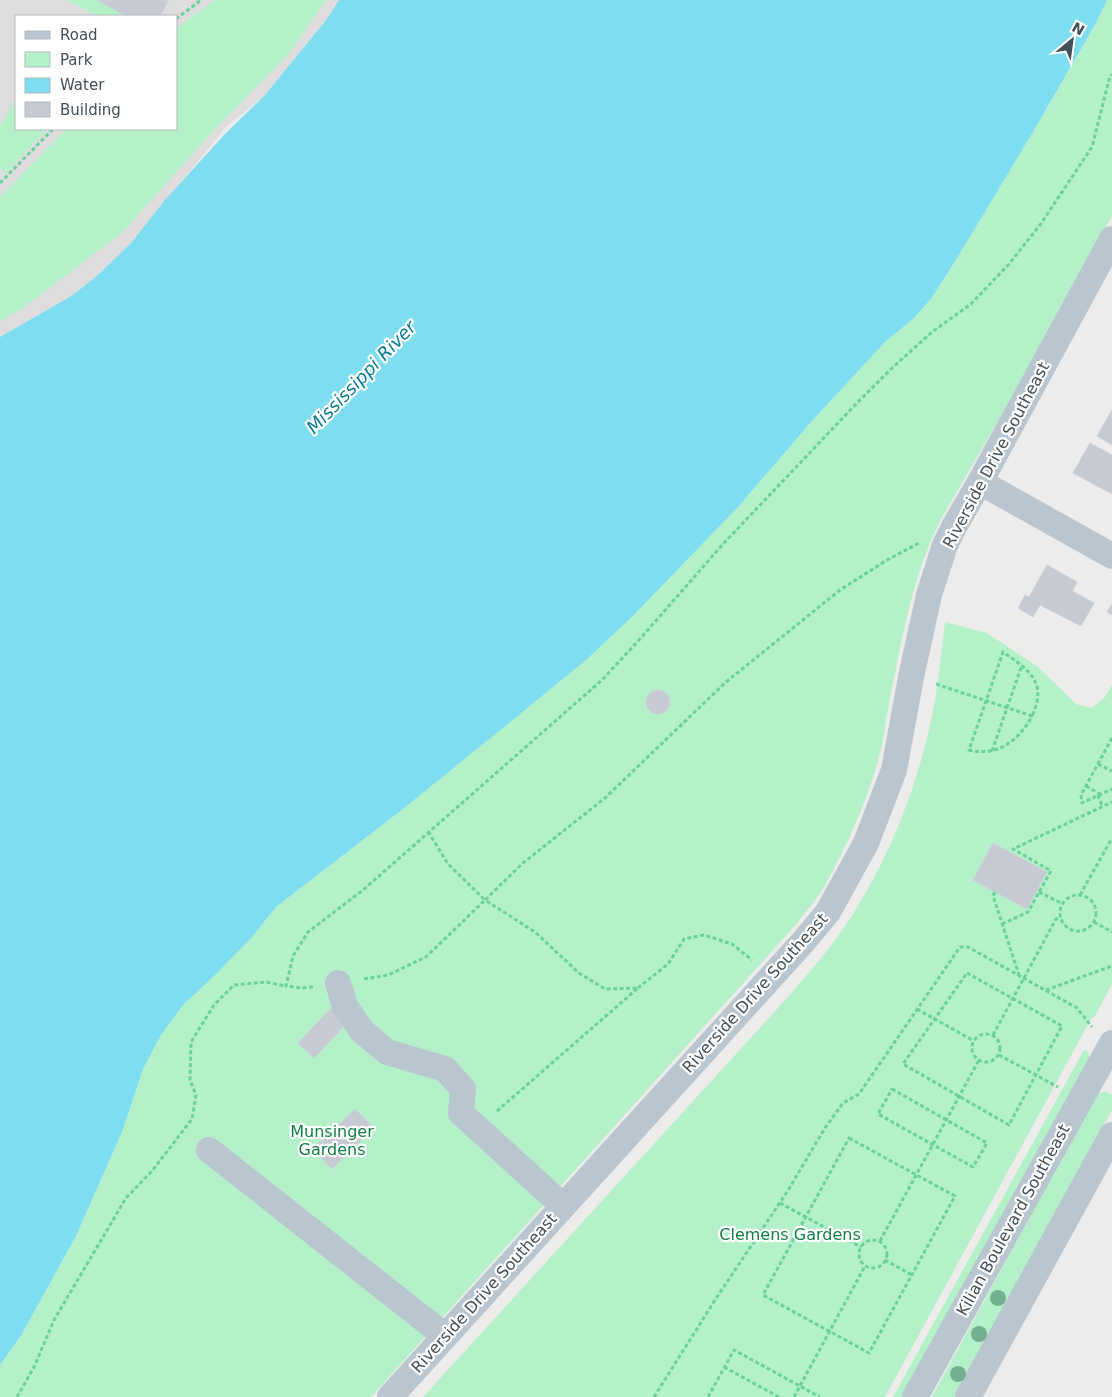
<svg xmlns="http://www.w3.org/2000/svg" width="1112" height="1397" font-family="'DejaVu Sans',sans-serif">
<style>
.education{fill:#dfdcdd;fill-rule:evenodd}
.green{fill:#b4f1c9}
.water{fill:#7eddf1}
.building{fill:#c6cad2;stroke:#ced1d8}
.lines{fill:none;stroke-linecap:round;stroke-linejoin:round}
.path{stroke:#6ad19b;stroke-width:3;stroke-dasharray:4 2.5;stroke-linecap:butt}
.minor{stroke:#bac6cf;stroke-width:26}
.tree{fill:#74af8f}
.labels{text-anchor:middle;dominant-baseline:central;stroke-width:4.5;stroke-linejoin:round;paint-order:stroke}
.street-label{font-size:16px;fill:#424f59;stroke:#fff}
.park-label{font-size:16px;fill:#107e43;stroke:#fff}
.water-label{font-size:18px;font-style:italic;fill:#047c95;stroke:#fff}
</style>
<rect width="100%" height="100%" fill="#eeebeb"/>
<!-- education -->
<path class="education" d="M 0,0 L 339,0 L 327,19 L 265,95 L 226,127 L 132,242 L 99,274 L 73,295 L 0,337 ZM 16,16 L 176,16 L 176,129 L 16,129 Z"/>
<!-- green -->
<g class="green">
<polygon points="67,0 97,0 126,16 96,16"/>
<polygon points="215,0 326,0 289,54 215,129 122,233 20,310 0,321 0,197 66,129 176,129 176,28"/>
<path d="M 1107,0 L 1112,0 L 1112,216 L 1040,349 L 941,519 C 911,578 901,645 888,709 C 885,726 883,744 878,761 C 866,804 846,848 824,887 C 817,899 807,910 799,921 L 371,1397 L 0,1397 L 0,1365 L 22,1334 L 76,1236 L 122,1132 L 143,1069 L 161,1035 L 183,1005 L 252,937 L 276,907 L 403,809 L 586,660 L 632,617 L 738,507 L 812,421 L 885,342 L 913,319 L 931,299 L 954,263 L 1030,137 L 1096,23 Z"/>
<polygon points="16,98 16,129 47,129 5,174 0,167 0,127"/>
<path d="M 945,622 L 987,633 L 1037,666 L 1076,704 L 1092,708 L 1105,697 L 1112,685 L 1112,984 L 1094,1018 L 1092,1017 L 885,1397 L 423,1397 L 787,998 C 809,972 833,946 851,917 C 894,850 923,772 936,694 C 940,670 942,646 945,622 Z"/>
<polygon points="1084,1050 1088,1052 1090,1059 905,1397 893,1397"/>
<polygon points="1105,1091 1112,1095 1112,1110 955,1397 932,1397 1096,1095"/>
</g>
<!-- water -->
<polygon class="water" points="339,0 1107,0 1096,23 1030,137 954,263 931,299 913,319 885,342 812,421 738,507 632,617 586,660 514,719 403,809 276,907 252,937 216,974 183,1005 161,1035 143,1069 122,1132 76,1236 22,1334 0,1365 0,337 73,295 99,274 132,242 165,200 225,134 265,95 327,19"/>
<!-- building -->
<g class="building">
<polygon points="97,0 169,0 160,16 126,16"/>
<polygon points="1112,410 1112,445 1097,436"/>
<polygon points="1090,443 1112,455 1112,494 1073,473"/>
<polygon points="1047,565 1077,582 1072,591 1094,603 1081,626 1040,605 1033,617 1018,608 1025,595 1029,597"/>
<polygon points="1112,604 1112,615 1107,612"/>
<circle cx="658" cy="702" r="12"/>
<polygon points="993,843 1047,872 1027,909 973,880"/>
<polygon points="334,1005 350,1020 314,1058 298,1043"/>
<polygon points="355,1109 374,1128 332,1169 313,1149"/>
</g>
<g class="lines">
<!-- path -->
<g class="path">
<polyline points="176,19 201,0"/>
<polyline points="0,183 53,129"/>
<path d="M 936,684 L 1032,716 C 1019,741 997,757 969,750 L 1003,652 C 1029,670 1048,682 1032,716"/>
<polyline points="1112,738 1081,795 1082,803 1112,789"/>
<polyline points="992,751 1022,665"/>
<polyline points="1098,764 1112,771"/>
<polyline points="1086,786 1100,794"/>
<polyline points="1098,795 1102,806"/>
<polyline points="995,892 993,896 1019,975"/>
<polyline points="1039,892 1063,904"/>
<polyline points="1080,895 1112,838"/>
<circle cx="1078" cy="913" r="18"/>
<polyline points="1094,922 1112,932"/>
<polyline points="1002,924 1028,912 1051,871 1013,849 1112,802"/>
<polygon points="967,973 1062,1026 1009,1125 903,1064"/>
<polyline points="364,979 388,975 426,957 485,900 448,864 429,833"/>
<polyline points="313,987 302,988 286,986 293,956 308,932 363,890 602,680 639,640 724,543 857,403 891,369 932,332 971,304 1009,264 1040,225 1092,147 1109,80 1112,74"/>
<polyline points="638,988 668,964 684,939 704,935 732,944 752,960"/>
<polyline points="1046,990 1112,966"/>
<polyline points="917,1009 974,1041"/>
<circle cx="986" cy="1048" r="14"/>
<polyline points="993,1035 1056,919 1061,917"/>
<polyline points="999,1055 1058,1087"/>
<polygon points="892,1089 987,1143 973,1167 878,1114"/>
<polyline points="497,1111 638,988 605,989 579,973 535,932 485,900 523,863 605,798 726,682 840,590 887,560 919,543"/>
<polygon points="849,1138 955,1196 869,1353 763,1295"/>
<polyline points="780,1203 861,1247"/>
<circle cx="873" cy="1254" r="14"/>
<polyline points="880,1241 979,1060"/>
<polyline points="885,1260 912,1275"/>
<polyline points="724,1367 779,1397"/>
<polyline points="17,1397 34,1367 54,1320 126,1198 152,1171 192,1119 196,1095 190,1080 191,1042 214,1005 234,985 266,982 286,986"/>
<polyline points="654,1397 715,1300 787,1192 825,1128 843,1103 859,1094 960,947 968,947 1077,1008 1092,1027"/>
<polyline points="708,1397 734,1350 820,1397"/>
<polyline points="794,1397 865,1266"/>
</g>
<!-- minor -->
<g class="minor">
<polyline points="980,482 1112,556"/>
<polyline points="338,983 345,1006 362,1031 387,1052 445,1069 463,1089 461,1113 552,1196"/>
<polyline points="209,1150 445,1336"/>
<polyline points="390,1397 803,942 828,912 866,843 894,770 911,677 929,595 945,545 955,525 980,482 1112,239"/>
<polyline points="915,1397 1112,1043"/>
<polyline points="968,1397 1112,1135"/>
</g>
</g>
<!-- trees -->
<g class="tree">
<circle cx="998" cy="1298" r="8"/>
<circle cx="979" cy="1334" r="8"/>
<circle cx="958" cy="1374" r="8"/>
</g>
<g class="labels">
<!-- street labels -->
<g class="street-label">
<text transform="translate(996 455) rotate(-62)">Riverside Drive Southeast</text>
<text transform="translate(755 993) rotate(-48)">Riverside Drive Southeast</text>
<text transform="translate(1013 1220) rotate(-61)">Kilian Boulevard Southeast</text>
<text transform="translate(484 1293) rotate(-48)">Riverside Drive Southeast</text>
</g>
<!-- park labels -->
<g class="park-label">
<text x="332" y="1131">Munsinger<tspan x="332" dy="18">Gardens</tspan></text>
<text x="790" y="1234">Clemens Gardens</text>
</g>
<!-- water labels -->
<g class="water-label">
<text transform="translate(361 377) rotate(-46)">Mississippi River</text>
</g>
</g>
<!-- legend -->
<rect x="15" y="15" width="162" height="115" fill="#ffffff" stroke="#b3b9bd"/>
<rect x="25" y="31" width="25" height="8" fill="#bac6cf" stroke="#b3b9bd"/>
<text x="60" y="40" font-size="15" fill="#424f59">Road</text>
<rect x="25" y="52" width="25" height="15" fill="#b4f1c9" stroke="#b3b9bd"/>
<text x="60" y="65" font-size="15" fill="#424f59">Park</text>
<rect x="25" y="78" width="25" height="15" fill="#7eddf1" stroke="#b3b9bd"/>
<text x="60" y="90" font-size="15" fill="#424f59">Water</text>
<rect x="25" y="102" width="25" height="15" fill="#c6cad2" stroke="#b3b9bd"/>
<text x="60" y="115" font-size="15" fill="#424f59">Building</text>
<!-- north arrow -->
<g transform="translate(1072 40) rotate(29)" stroke="#ffffff" stroke-width="4" paint-order="stroke">
<path d="M0-4L9 19L0 12L-9 19Z" fill="#424f59"/>
<text y="-8" font-size="14" font-weight="bold" text-anchor="middle" fill="#424f59">N</text>
</g>
</svg>
